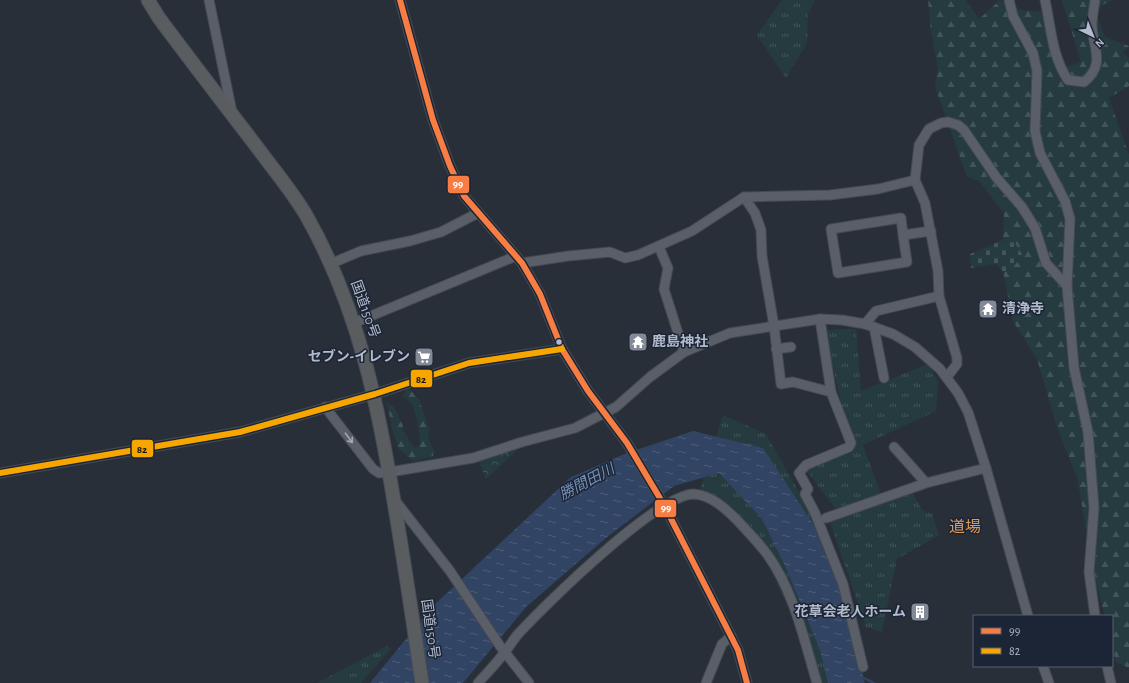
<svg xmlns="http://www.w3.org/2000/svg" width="1129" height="683" font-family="'Alegreya Sans','Noto Sans JP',sans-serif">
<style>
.grass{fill:url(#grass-tufts)}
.forest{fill:url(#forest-firs)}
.cemetery{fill:url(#cemetery-stones)}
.park{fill:url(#park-crowns)}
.water{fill:url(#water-ripples)}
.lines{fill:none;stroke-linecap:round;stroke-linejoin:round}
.stream{stroke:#314463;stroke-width:2.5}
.minor-casing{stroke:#454a52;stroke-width:11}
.highway-casing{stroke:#464b55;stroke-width:15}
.minor{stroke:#595e67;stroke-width:9}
.highway{stroke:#5a5d60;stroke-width:13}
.bus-1-casing{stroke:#1b2535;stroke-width:9}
.bus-2-casing{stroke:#1b2535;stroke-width:9}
.bus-1{stroke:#f77d43;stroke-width:6}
.bus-2{stroke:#f7a600;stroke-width:6}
.oneway{stroke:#a0a8b7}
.bus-dot{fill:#b2bbcb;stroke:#1b2535;stroke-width:1.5}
.labels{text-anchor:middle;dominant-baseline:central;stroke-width:3;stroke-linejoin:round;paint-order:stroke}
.street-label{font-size:14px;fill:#b2bbcb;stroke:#1b2535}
.poi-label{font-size:14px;font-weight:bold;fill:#b2bbcb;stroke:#1b2535;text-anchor:start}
.water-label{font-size:15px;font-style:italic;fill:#778fb5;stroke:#1b2535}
.quarter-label{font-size:16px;fill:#df9959;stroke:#1b2535}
.line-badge{stroke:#1b2535;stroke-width:1.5}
.badge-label{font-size:11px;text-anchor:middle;font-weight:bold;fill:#fff}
.pale-badge-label{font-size:11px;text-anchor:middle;font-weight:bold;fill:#111}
</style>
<defs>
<pattern id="grass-tufts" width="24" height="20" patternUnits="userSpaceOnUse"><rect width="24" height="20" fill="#253b40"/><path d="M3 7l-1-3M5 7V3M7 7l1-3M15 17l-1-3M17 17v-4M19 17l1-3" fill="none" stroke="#42555a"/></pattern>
<pattern id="forest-firs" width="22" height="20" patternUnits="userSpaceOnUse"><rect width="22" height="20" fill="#253b40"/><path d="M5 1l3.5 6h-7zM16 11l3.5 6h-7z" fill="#42555a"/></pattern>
<pattern id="cemetery-stones" width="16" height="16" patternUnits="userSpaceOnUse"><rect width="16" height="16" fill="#253b40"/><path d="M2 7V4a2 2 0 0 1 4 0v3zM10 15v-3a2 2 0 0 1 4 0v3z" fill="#42555a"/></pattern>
<pattern id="park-crowns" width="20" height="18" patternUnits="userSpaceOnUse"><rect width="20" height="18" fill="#253b40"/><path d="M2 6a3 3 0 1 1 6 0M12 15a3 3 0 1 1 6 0" fill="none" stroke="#42555a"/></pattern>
<pattern id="water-ripples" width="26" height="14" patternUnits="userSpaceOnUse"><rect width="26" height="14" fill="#314463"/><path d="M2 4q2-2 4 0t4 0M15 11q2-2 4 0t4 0" fill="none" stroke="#4c5d78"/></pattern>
</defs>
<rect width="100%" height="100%" fill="#292f39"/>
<!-- grass -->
<g class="grass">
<polygon points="782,0 815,0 808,14 807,43 786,78 757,35"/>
<polygon points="856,329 861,391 928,364 938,381 936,411 863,445 881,494 909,486 922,510 932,514 939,535 897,559 882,632 866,627 829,519 871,499 835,508 805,468 851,449 825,330"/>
<polygon points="723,415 766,434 808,508 856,651 865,683 819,683 814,662 749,524 700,490"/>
<polygon points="387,646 391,649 361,683 317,683"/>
</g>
<!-- forest -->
<g class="forest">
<polygon points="928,0 966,0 979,19 1000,0 1017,9 1041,12 1064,68 1081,62 1062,0 1113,0 1100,6 1096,13 1105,37 1129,46 1123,53 1129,58 1129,86 1109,98 1129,155 1129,668 1116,662 1112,646 1112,616 1105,616 1094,575 1077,477 1058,430 1037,359 1013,321 1003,272 1011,269 1014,242 1003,240 1004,213 979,181 967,177 935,87 938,69 931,32"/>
<path d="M 407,390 L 410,390 L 419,399 L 426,420 L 430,430 L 428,438 L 434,450 L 433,456 L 413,461 L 399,449 L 393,432 L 387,403 L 394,407 L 403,426 L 403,431 C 409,436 409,443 415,448 L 420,445 C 420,436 417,409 410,402 C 408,399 405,399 402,396 Z"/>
</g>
<!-- cemetery -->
<polygon class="cemetery" points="1003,240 1014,241 1023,256 1011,269 1003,272 996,264 971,268 970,254"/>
<!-- park -->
<polygon class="park" points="518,449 486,479 479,462"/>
<!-- water -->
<polygon class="water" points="693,431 763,448 815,527 843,584 860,656 864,683 828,683 820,650 786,568 762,519 719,473 674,486 607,537 526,607 463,683 370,683 433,606 571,477 627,453"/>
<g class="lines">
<!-- stream -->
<polyline class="stream" points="862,677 874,683"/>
<defs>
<g id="minor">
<polyline points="209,0 232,112"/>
<polyline points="400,0 433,120 450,166 464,196 522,263 540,294 562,349 588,391 627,443 664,505 738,650 747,683"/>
<polyline points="1009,0 1013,16 1033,53 1037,71 1035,131 1040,153 1065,201 1070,219 1067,286 1074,368 1088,432 1094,508 1089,572 1095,616"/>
<path d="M 1045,0 C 1051,27 1052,57 1068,80 L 1084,82 C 1106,64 1093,49 1092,25 C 1092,17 1094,8 1095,0"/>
<polyline points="744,197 755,213 761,230 762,256 774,326 781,384 793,382 831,392 851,443 849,447 806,465 799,473 808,489 805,494 815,513 843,584 863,667"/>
<polyline points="903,235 901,218 831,229 838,273 907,262 903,235 931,231"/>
<polyline points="659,247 668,268 664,289 684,352"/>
<polyline points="522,263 568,256 610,252 625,258 638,255 692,231 744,197 830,195 878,189 915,180"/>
<polyline points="330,264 361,251 410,241 441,232 478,213"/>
<polyline points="820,319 831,392"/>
<polyline points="354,323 516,256"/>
<polyline points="865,324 876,311 939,296"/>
<polyline points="874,327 884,378"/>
<polyline points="776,349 791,347"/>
<polyline points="947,377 957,364 957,358 939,296 938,271 925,203 915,180 919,145 929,129 941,123 948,122 958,125 964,130 996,177 1022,207 1035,228 1046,263 1067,286"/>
<polyline points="325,407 373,469 379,473 390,472 473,458 522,442 575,428 616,407 650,377 684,352 730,333 820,319 842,320 865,324 893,334 915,347 940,369 958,393 968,412 986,468 1028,616"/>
<polyline points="894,447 926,483"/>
<polyline points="0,473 240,432 375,394 469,363 562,349"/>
<polyline points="394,499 450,571 500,646 529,683"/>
<polyline points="826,518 926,483 986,468"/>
<polyline points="1043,666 1049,683"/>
<polyline points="1107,666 1111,683"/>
<path d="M 478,683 C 487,673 496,664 504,653 C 510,646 514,638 520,632 C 547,603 658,494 694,494 C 711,495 726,509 737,520 C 747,531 758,542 767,554 C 794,591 804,640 817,683"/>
<polyline points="706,683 722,644 731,636"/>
</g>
<path id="highway" d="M 148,0 L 159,18 C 191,61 224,104 257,147 C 273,169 292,191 306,215 C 360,310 380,413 397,520 C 406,574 414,628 422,683"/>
</defs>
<!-- minor casing -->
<use href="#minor" class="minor-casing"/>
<!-- highway casing -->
<use href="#highway" class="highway-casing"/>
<!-- minor -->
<use href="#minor" class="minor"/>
<!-- highway -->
<use href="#highway" class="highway"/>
<defs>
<polyline id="bus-1" points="400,0 433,120 450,166 464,196 522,263 540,294 562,349 588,391 627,443 664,505 738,650 747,683"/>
<polyline id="bus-2" points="0,473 240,432 375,394 469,363 562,349"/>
</defs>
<!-- bus-1 casing -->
<use href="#bus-1" class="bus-1-casing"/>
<!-- bus-2 casing -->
<use href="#bus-2" class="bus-2-casing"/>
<!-- bus-1 -->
<use href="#bus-1" class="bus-1"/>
<!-- bus-2 -->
<use href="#bus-2" class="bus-2"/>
</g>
<!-- one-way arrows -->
<defs><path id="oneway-shaft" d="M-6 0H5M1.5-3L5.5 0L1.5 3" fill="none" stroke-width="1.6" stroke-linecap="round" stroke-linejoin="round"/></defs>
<use class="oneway" href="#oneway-shaft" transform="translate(349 438) rotate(53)"/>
<!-- icons -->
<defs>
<symbol id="temple-square" viewBox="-11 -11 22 22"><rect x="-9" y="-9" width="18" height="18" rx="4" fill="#828a98" stroke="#1b2535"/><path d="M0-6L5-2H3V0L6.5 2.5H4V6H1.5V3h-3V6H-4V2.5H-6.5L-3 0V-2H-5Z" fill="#fff"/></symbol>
<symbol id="supermarket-square" viewBox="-11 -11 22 22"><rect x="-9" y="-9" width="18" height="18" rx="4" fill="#828a98" stroke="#1b2535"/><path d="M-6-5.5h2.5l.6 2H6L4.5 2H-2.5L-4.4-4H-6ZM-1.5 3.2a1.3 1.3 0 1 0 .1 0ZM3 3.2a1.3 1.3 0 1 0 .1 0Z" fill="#fff"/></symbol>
<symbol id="building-square" viewBox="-11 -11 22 22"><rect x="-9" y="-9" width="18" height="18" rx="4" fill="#828a98" stroke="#1b2535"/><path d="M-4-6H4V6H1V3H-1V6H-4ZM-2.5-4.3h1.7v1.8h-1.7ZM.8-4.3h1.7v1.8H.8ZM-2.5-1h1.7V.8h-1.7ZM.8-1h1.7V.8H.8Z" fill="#fff"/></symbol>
</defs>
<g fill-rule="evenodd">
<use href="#temple-square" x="977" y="298" width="22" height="22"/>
<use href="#temple-square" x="627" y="331" width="22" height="22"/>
<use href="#supermarket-square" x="413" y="346" width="22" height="22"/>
<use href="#building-square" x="909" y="601" width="22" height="22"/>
</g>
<!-- markers -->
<circle class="bus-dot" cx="559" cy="342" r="3.5"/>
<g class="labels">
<!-- street labels -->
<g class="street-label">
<text transform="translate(365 309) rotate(70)">国道150号</text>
<text transform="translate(430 629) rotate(82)">国道150号</text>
</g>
<!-- poi labels -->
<g class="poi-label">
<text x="1002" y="309">清浄寺</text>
<text x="652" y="342">鹿島神社</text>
<text x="410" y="357" text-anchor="end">セブン-イレブン</text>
<text x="906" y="612" text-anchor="end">花草会老人ホーム</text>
</g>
<!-- water labels -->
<g class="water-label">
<text transform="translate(587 482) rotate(-28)">勝間田川</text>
</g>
<!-- quarter labels -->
<g class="quarter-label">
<text x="965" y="527">道場</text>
</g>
</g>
<g class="line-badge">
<rect x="447" y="175" width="23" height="19" rx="4" fill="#f77d43"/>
<rect x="410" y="369" width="23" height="19" rx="4" fill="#f7a600"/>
<rect x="131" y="439" width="23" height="19" rx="4" fill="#f7a600"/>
<rect x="654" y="499" width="23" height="19" rx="4" fill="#f77d43"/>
</g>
<g class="badge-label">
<text x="458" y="188">99</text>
<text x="666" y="512">99</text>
</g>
<g class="pale-badge-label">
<text x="421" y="383">82</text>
<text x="142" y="453">82</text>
</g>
<!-- legend -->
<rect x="973" y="615" width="140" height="52" fill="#1b2535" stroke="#576171"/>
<rect x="981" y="628" width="20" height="6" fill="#f77d43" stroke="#576171"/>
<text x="1009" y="635" font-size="12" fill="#b2bbcb">99</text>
<rect x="981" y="648" width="20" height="6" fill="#f7a600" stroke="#576171"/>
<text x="1009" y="655" font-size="12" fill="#b2bbcb">82</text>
<!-- north arrow -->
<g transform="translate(1093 36) rotate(137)" stroke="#1b2535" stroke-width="3" paint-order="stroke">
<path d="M0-3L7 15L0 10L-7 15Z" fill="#b2bbcb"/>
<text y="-6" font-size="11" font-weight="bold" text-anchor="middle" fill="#b2bbcb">N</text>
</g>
</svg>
